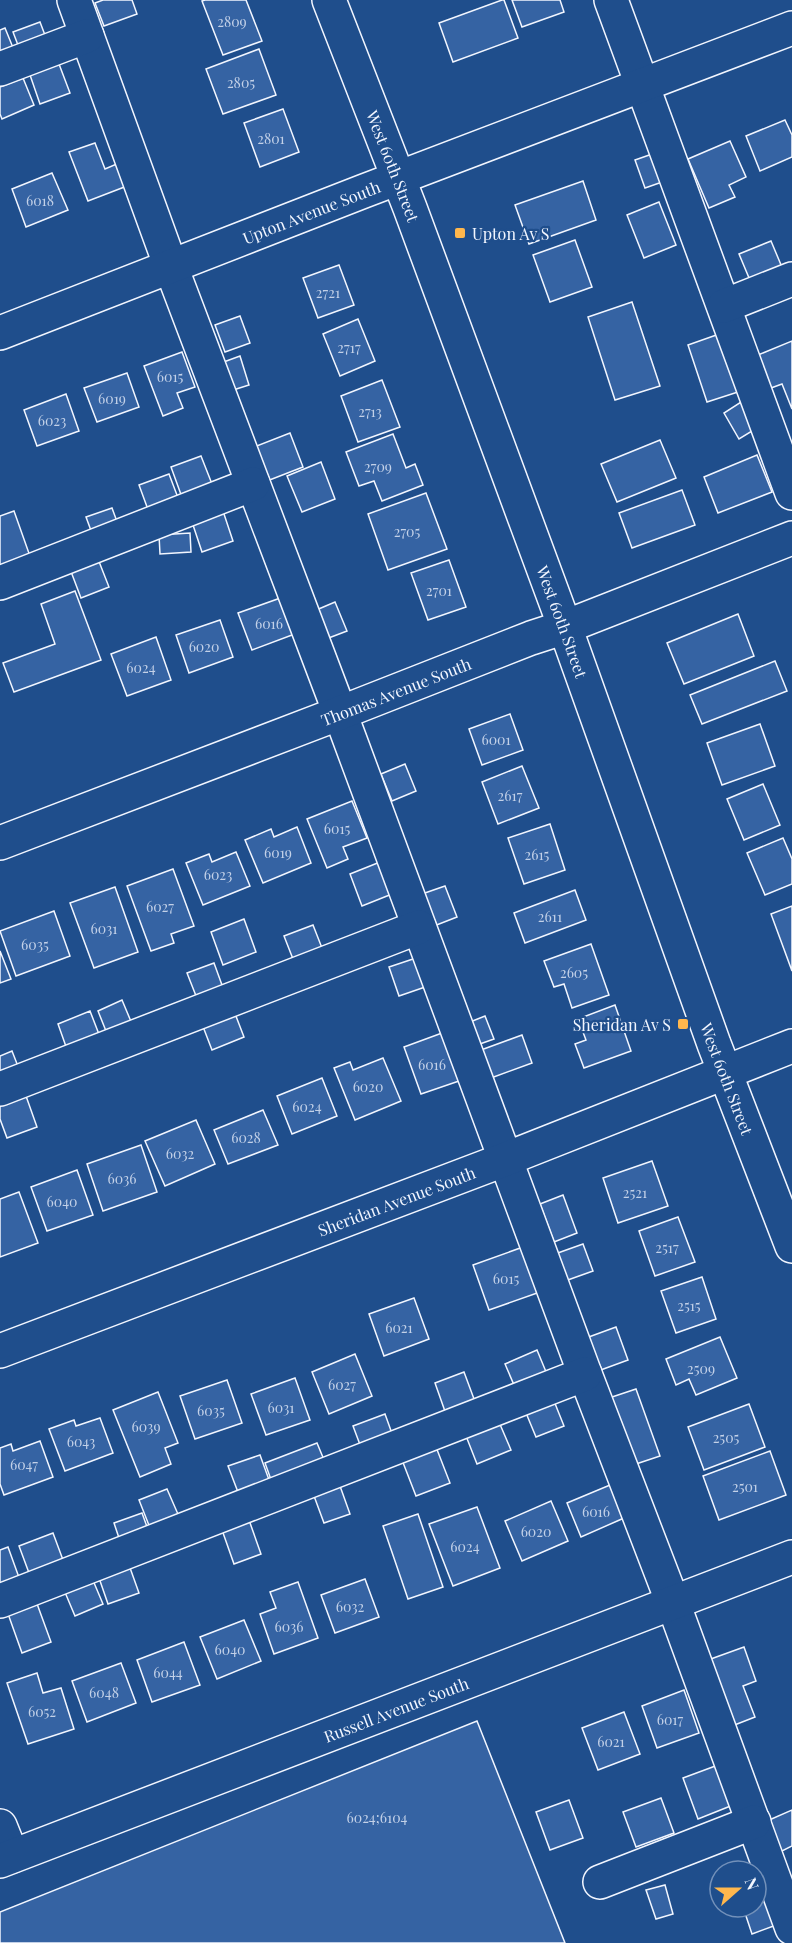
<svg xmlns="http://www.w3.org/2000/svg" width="792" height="1943" font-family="'Playfair Display',serif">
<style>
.building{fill:#3563a3;stroke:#f2f6ff;stroke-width:1.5}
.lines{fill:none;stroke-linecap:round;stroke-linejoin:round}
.minor-casing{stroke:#f2f6ff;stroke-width:36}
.minor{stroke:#1f4e8c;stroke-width:33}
.poi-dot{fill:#ffb74d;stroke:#1f4e8c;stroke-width:2}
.labels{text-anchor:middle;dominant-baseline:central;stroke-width:4.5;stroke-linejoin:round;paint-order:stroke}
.number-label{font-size:14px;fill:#c3d1e8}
.street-label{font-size:16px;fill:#f2f6ff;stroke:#1f4e8c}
.poi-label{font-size:16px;fill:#f2f6ff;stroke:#1f4e8c;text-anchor:start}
</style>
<rect width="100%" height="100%" fill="#1f4e8c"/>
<!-- building -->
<g class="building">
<polygon points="103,0 132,0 137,14 104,26 95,3"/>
<polygon points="205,0 246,0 262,41 223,55 202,1"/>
<polygon points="502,0 504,0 518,38 453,62 439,23"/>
<polygon points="512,0 560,0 564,12 522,27"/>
<polygon points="40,22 48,43 21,53 13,32"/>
<polygon points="5,28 16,55 0,62 0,30"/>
<polygon points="259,49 276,95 223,114 206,69"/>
<polygon points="59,64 70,93 40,104 30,75"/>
<polygon points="23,78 34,105 2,119 0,114 0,87"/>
<polygon points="283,109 299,152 260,167 244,123"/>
<polygon points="785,120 792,135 792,157 760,171 746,136"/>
<polygon points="730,141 746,177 729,185 735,197 709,208 688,159"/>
<polygon points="95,143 105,169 119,163 127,186 88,201 69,152"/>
<polygon points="655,153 665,181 645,188 635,160"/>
<polygon points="52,173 68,210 26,227 12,189"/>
<polygon points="583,181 596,220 529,244 515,205"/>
<polygon points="659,202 676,245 644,258 627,215"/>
<polygon points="575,240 592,287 550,302 533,255"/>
<polygon points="771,241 784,272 752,285 739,254"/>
<polygon points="339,265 354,305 318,318 303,278"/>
<polygon points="632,302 660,386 615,400 588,317"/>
<polygon points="240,316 250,343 225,352 215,325"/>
<polygon points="358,319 375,361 340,376 323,334"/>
<polygon points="722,333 741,391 707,402 688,345"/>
<polygon points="792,341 792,409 782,384 771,388 758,355"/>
<polygon points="182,352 195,387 177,393 183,408 163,416 144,366"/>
<polygon points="240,356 249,385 230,391 221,363"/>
<polygon points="127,373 139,407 97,422 84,388"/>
<polygon points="382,380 400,427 358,442 341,396"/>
<polygon points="66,394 79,431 37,446 24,410"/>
<polygon points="741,402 757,428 739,439 724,413"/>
<polygon points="290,433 303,467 267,481 254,447"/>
<polygon points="393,434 406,468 415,464 423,485 382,501 374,481 359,486 346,452"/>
<polygon points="660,440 676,478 617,502 601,464"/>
<polygon points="757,455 772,492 718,513 704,477"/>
<polygon points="201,456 214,489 183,500 171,467"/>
<polygon points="321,462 335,499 302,512 287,476"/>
<polygon points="169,474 180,503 150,515 139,485"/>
<polygon points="682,490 695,525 632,548 619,513"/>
<polygon points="426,493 447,549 388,570 368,514"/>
<polygon points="112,508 119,527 93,536 86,517"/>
<polygon points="14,511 31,559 0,569 0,516"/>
<polygon points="223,511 233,541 202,552 192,522"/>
<polygon points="190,533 191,552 160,554 159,535"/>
<polygon points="98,559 109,587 81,598 70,569"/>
<polygon points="449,560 466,607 428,620 411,573"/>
<polygon points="75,591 101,660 14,692 3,663 55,644 41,604"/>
<polygon points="286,596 300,632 252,650 238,613"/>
<polygon points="335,602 347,631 326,639 314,611"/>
<polygon points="738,614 754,656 684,684 667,643"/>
<polygon points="220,620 233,657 189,673 176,635"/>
<polygon points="156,637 171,680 127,696 111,654"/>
<polygon points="775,661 787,691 702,724 690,695"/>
<polygon points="510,714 523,750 482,765 469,729"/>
<polygon points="760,724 775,766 722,785 707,743"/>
<polygon points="405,764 416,791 392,801 381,774"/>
<polygon points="522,766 539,808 498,824 482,782"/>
<polygon points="763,784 780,825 744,840 727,799"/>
<polygon points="352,801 367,838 343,847 348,859 327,868 307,819"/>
<polygon points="550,824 565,870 524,884 508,838"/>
<polygon points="297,827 311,863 263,883 245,840 271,829 274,837"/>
<polygon points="783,838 792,859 792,884 765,895 747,853"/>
<polygon points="236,852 250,886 203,905 186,863 209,854 212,862"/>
<polygon points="385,860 397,892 362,906 350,874"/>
<polygon points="173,869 194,926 171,934 174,943 151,951 127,886"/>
<polygon points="445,886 457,917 434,926 422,894"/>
<polygon points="115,887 138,952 94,968 70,903"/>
<polygon points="575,890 586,920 525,943 514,913"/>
<polygon points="792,906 792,971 771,914"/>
<polygon points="54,911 70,956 16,976 0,931"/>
<polygon points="244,919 256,952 223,965 211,932"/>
<polygon points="313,925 322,948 293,959 284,936"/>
<polygon points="591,944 609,995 572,1008 564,984 554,987 544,961"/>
<polygon points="0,951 11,979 0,983"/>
<polygon points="422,956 431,985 399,996 389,967"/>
<polygon points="214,963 226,996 200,1006 187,973"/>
<polygon points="122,1000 135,1031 110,1041 98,1011"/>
<polygon points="615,1005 631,1051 584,1068 575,1044 586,1040 578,1019"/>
<polygon points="90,1011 102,1042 69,1055 58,1024"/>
<polygon points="234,1011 244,1037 212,1050 202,1024"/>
<polygon points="485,1016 494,1039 477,1045 470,1022"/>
<polygon points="442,1033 459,1081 421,1094 404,1047"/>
<polygon points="522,1035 532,1063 491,1078 481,1050"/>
<polygon points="12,1051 21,1074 0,1083 0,1056"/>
<polygon points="383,1058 401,1101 355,1120 334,1068 350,1062 353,1070"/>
<polygon points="322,1078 337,1116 292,1134 277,1096"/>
<polygon points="26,1096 37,1127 7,1138 0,1119 0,1106"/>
<polygon points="263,1110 278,1145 228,1164 214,1130"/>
<polygon points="196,1120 215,1164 165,1186 145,1141"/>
<polygon points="141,1145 157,1192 103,1211 87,1164"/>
<polygon points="652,1161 668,1206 618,1223 603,1178"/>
<polygon points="77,1170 93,1215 47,1231 31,1187"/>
<polygon points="19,1192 38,1243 0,1257 0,1199"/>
<polygon points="563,1195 577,1233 554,1242 540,1204"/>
<polygon points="678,1217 695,1262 655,1276 639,1231"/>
<polygon points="583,1244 593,1271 565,1281 555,1254"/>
<polygon points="523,1247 540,1292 489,1310 473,1265"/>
<polygon points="702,1277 716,1319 676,1333 661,1291"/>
<polygon points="414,1298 429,1339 384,1356 369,1314"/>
<polygon points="616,1327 628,1360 598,1371 586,1338"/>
<polygon points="720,1337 737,1378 696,1395 689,1379 676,1385 666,1359"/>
<polygon points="537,1350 549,1379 517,1392 505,1364"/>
<polygon points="355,1354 372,1396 329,1414 312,1372"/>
<polygon points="464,1372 477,1407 447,1417 435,1383"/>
<polygon points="295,1378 310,1420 266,1435 251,1394"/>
<polygon points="227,1380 242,1423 195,1439 180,1396"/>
<polygon points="636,1389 660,1456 633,1465 609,1398"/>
<polygon points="158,1392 178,1443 165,1448 171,1464 140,1477 113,1410"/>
<polygon points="554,1401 564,1426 536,1437 526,1413"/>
<polygon points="749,1404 765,1447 704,1470 688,1427"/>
<polygon points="385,1414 394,1439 362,1450 353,1426"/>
<polygon points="100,1418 113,1453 65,1471 49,1429 74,1420 76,1426"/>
<polygon points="499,1422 511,1450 477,1464 466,1436"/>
<polygon points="40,1441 53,1477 4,1495 0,1484 0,1448 11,1444 13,1451"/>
<polygon points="317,1443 327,1467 274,1488 265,1463"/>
<polygon points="436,1447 450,1483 416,1496 402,1460"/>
<polygon points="770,1451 786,1495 719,1520 703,1476"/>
<polygon points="260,1455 272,1488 241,1500 228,1466"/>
<polygon points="610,1485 624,1518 581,1537 567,1503"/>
<polygon points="340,1486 350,1514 324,1523 314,1496"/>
<polygon points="167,1489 181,1521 152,1533 139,1500"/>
<polygon points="551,1501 568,1541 522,1561 505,1521"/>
<polygon points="477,1507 500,1568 453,1586 429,1524"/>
<polygon points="142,1513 150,1535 121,1544 114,1523"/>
<polygon points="418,1514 443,1587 408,1599 383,1526"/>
<polygon points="249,1520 261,1554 234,1564 222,1530"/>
<polygon points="53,1533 66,1568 32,1581 19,1546"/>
<polygon points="8,1547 21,1583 0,1591 0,1550"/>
<polygon points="129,1565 139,1593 108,1604 98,1575"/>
<polygon points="92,1578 103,1604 75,1616 64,1590"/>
<polygon points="365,1579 379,1617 335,1633 321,1595"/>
<polygon points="298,1582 318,1638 274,1654 260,1614 276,1608 270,1592"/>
<polygon points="36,1601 51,1642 22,1653 7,1611"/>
<polygon points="244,1620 261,1661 217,1679 200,1637"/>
<polygon points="184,1642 200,1685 152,1702 137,1660"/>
<polygon points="744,1647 756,1681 743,1686 755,1717 732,1726 708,1660"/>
<polygon points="121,1663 136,1703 87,1722 72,1681"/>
<polygon points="37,1673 43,1693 61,1688 74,1729 28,1744 7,1683"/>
<polygon points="684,1690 699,1733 657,1748 642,1706"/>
<polygon points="624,1712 640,1754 598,1770 582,1728"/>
<polygon points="477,1721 565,1943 0,1943 0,1912"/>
<polygon points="718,1765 733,1805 698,1819 683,1778"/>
<polygon points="661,1798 674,1833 636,1847 623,1812"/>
<polygon points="569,1800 583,1838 550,1850 536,1812"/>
<polygon points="792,1810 792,1846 780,1852 767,1821"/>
<polygon points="665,1885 673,1914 656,1919 646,1890"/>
<polygon points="766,1886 779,1924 752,1934 743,1907 756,1907 756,1889"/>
</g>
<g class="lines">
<defs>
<g id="minor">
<polyline points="74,0 171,267 340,713 585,1374 673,1603 792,1928"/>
<path id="s1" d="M 329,0 L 410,208 L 565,627 L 714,1044 L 792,1246"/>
<polyline points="611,0 792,493"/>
<polyline points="0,69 87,36"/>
<polyline points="724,306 792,279"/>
<path id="s2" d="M 0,333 L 364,191 L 792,28"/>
<polyline points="0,583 253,484"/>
<path id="s3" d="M 0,843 L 340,713 L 531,638 L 565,627 L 792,538"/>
<polyline points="0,1089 419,927"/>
<path id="s4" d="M 0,1351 L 506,1159 L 792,1046"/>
<polyline points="0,1601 585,1374"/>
<polyline points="0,1826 12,1856"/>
<path id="s5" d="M 0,1861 L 792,1557"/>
<polyline points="600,1882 754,1822"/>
</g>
</defs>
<!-- minor casing -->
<use href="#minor" class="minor-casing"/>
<!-- minor -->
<use href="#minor" class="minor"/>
</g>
<!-- markers -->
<g class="poi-dot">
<rect x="454" y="227" width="12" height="12" rx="3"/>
<rect x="677" y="1018" width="12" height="12" rx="3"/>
</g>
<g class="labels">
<!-- number labels -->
<g class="number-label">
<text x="232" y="21">2809</text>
<text x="241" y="82">2805</text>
<text x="271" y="138">2801</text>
<text x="40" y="200">6018</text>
<text x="328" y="292">2721</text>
<text x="349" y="347">2717</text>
<text x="170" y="376">6015</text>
<text x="112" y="398">6019</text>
<text x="370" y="411">2713</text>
<text x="52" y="420">6023</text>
<text x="378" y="466">2709</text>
<text x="407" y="531">2705</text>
<text x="439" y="590">2701</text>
<text x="269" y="623">6016</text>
<text x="204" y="646">6020</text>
<text x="141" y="667">6024</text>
<text x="496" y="739">6001</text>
<text x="510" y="795">2617</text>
<text x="337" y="828">6015</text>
<text x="278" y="852">6019</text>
<text x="537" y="854">2615</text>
<text x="218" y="874">6023</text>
<text x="160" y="906">6027</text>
<text x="550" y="916">2611</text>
<text x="104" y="928">6031</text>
<text x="35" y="944">6035</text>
<text x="574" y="972">2605</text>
<text x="432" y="1064">6016</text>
<text x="368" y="1086">6020</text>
<text x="307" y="1106">6024</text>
<text x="246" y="1137">6028</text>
<text x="180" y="1153">6032</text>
<text x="122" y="1178">6036</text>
<text x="635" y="1192">2521</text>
<text x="62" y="1201">6040</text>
<text x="667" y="1247">2517</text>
<text x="506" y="1278">6015</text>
<text x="689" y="1305">2515</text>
<text x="399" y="1327">6021</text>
<text x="701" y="1368">2509</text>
<text x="342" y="1384">6027</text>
<text x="281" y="1407">6031</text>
<text x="211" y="1410">6035</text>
<text x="146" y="1426">6039</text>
<text x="726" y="1437">2505</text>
<text x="81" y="1441">6043</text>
<text x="24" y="1464">6047</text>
<text x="745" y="1486">2501</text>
<text x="596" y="1511">6016</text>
<text x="536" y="1531">6020</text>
<text x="465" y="1546">6024</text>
<text x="350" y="1606">6032</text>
<text x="289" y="1626">6036</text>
<text x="230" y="1649">6040</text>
<text x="168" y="1672">6044</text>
<text x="104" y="1692">6048</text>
<text x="42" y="1711">6052</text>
<text x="670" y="1719">6017</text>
<text x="611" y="1741">6021</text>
<text x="377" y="1817">6024;6104</text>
</g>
<!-- street labels -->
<g class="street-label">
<text stroke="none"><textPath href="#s1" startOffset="178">West 60th Street</textPath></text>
<text stroke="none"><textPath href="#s2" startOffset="334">Upton Avenue South</textPath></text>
<text stroke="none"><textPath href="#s1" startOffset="664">West 60th Street</textPath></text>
<text stroke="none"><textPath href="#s3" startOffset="424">Thomas Avenue South</textPath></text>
<text stroke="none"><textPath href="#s1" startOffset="1150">West 60th Street</textPath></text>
<text stroke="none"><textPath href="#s4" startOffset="424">Sheridan Avenue South</textPath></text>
<text stroke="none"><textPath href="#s5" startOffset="424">Russell Avenue South</textPath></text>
</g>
<!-- poi labels -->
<g class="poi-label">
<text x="472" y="233">Upton Av S</text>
<text x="671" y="1024" text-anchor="end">Sheridan Av S</text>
</g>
</g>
<!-- north arrow -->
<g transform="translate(738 1889) rotate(69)"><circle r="28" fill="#1f4e8c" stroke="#7391ba" stroke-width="1.5"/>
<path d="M0-4.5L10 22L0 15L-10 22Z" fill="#ffb74d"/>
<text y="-9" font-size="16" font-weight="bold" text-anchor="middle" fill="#f2f6ff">N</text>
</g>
</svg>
